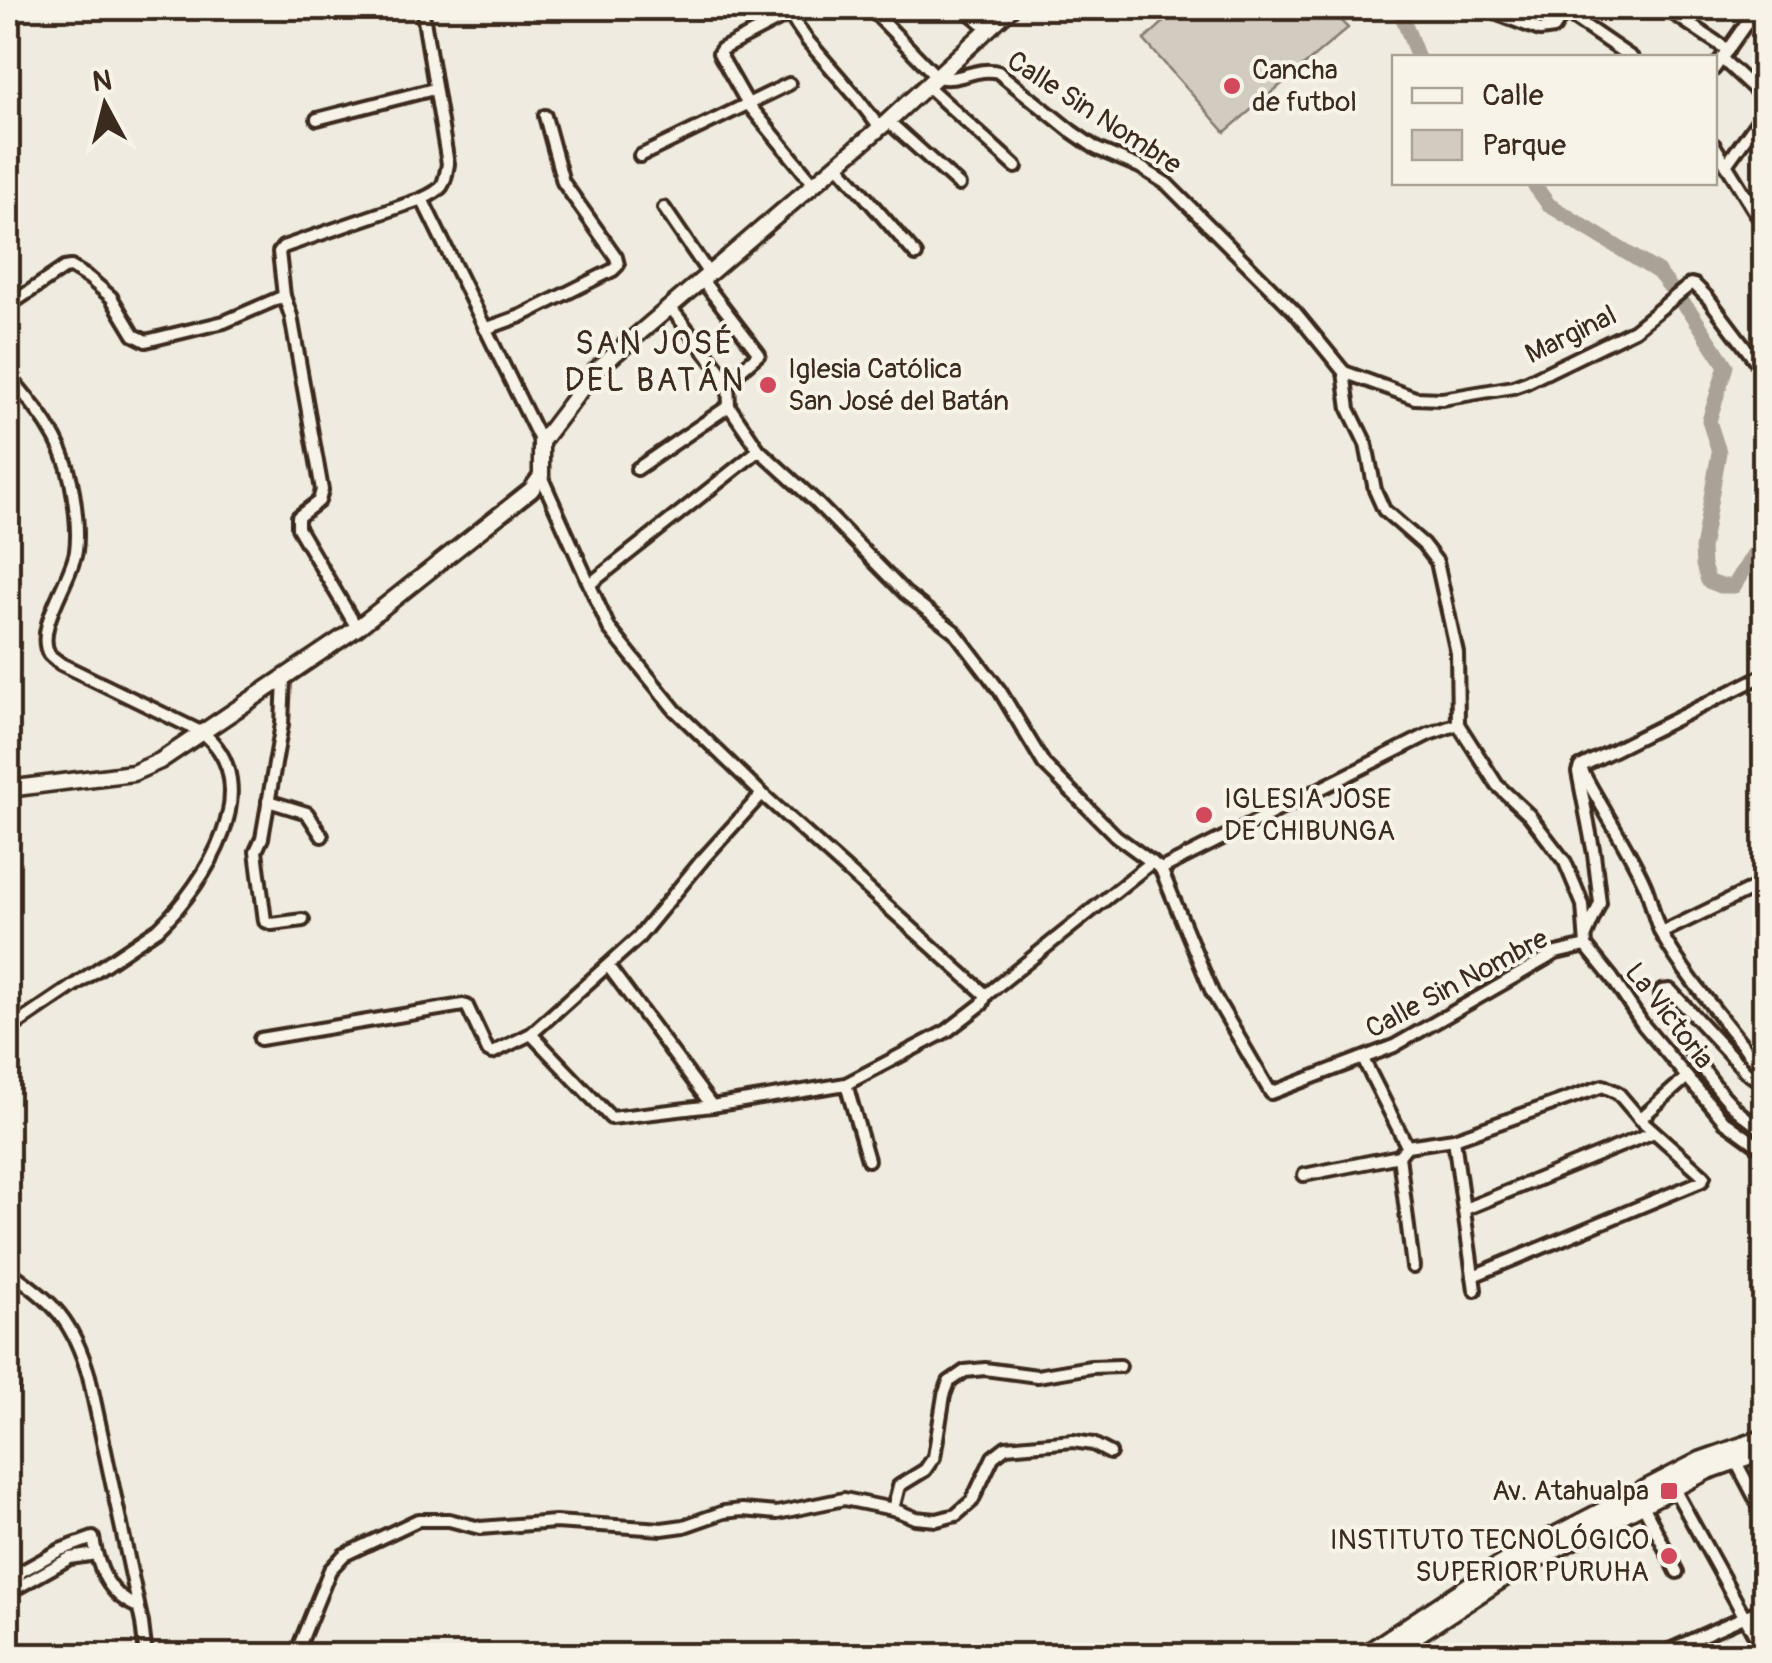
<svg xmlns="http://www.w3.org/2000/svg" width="1772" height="1663" font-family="Pangolin,sans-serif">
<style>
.green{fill:#d1cbc0;stroke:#867a6f;stroke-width:2.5}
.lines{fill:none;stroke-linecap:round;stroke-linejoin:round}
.river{stroke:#aaa296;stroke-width:15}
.minor-casing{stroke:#3b2a1e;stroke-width:18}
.tertiary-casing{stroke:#3b2a1e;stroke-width:21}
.secondary-casing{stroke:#3b2a1e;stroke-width:22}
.minor{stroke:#f7f3e8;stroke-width:10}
.tertiary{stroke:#f7f3e8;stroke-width:14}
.secondary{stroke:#f7f3e8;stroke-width:15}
.poi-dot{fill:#d1495b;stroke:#f7f3e8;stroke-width:4}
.labels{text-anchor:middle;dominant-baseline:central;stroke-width:8;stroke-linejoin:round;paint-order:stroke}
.poi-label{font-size:28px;fill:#3b2a1e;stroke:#f7f3e8;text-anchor:start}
.street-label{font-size:28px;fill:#3b2a1e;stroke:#f7f3e8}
.quarter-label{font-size:32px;letter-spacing:2.5px;fill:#3b2a1e;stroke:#f7f3e8}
</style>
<rect width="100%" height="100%" fill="#efebe0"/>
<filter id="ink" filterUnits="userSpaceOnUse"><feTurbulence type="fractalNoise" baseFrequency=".01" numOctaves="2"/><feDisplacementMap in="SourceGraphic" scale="20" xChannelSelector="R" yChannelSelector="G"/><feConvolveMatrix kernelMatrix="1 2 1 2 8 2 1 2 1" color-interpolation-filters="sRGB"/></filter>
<g filter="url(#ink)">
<!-- green -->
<polygon class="green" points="1179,8 1328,8 1348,28 1225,132 1144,40"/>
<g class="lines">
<!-- river -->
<g class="river">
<polyline points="1399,8 1418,58"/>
<polyline points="1532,182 1549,205 1658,272 1692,314 1726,366 1709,421 1719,452 1702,549 1703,565 1708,581 1721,586 1734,586 1753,555 1764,558"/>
</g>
<defs>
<g id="minor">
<polyline points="785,8 807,40 857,98 880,128"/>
<polyline points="797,8 789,14 722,49 719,53 748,104 814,184"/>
<path d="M 870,8 L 937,77 C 958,83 977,66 998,72 L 1071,131 L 1097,149 L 1140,167 L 1167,184 L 1295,312 L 1344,372 L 1349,409 L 1366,444 L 1375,490 L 1384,510 L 1423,544 L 1437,562 L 1457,653 L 1458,724 L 1497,785 L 1529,815 L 1565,862 L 1583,905 L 1586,946"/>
<polyline points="964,8 989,29"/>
<polyline points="1482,8 1540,30 1554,28 1567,8"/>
<polyline points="1559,8 1632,58"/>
<polyline points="1665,8 1728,50"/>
<polyline points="1722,59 1764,98"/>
<polyline points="1714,69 1757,8"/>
<polyline points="927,86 1016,167"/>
<polyline points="317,119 434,89"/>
<polyline points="888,121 959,185"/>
<polyline points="1714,145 1764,226"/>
<polyline points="640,156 789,84"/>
<polyline points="837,164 916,255"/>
<polyline points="1726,165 1764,112"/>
<polyline points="422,199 541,442"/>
<polyline points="664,208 709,274"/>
<polyline points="702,280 759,354 728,381"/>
<path d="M 284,296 L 279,252 L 283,247 L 422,199 C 444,189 444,186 448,164 L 422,8"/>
<polyline points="8,306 64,268 71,267 89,278 111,297 134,335 146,341 224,322 284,296 291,316 322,490 319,501 298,517 298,528 357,628"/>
<polyline points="670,307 728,381 729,406 759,450 815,501 905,593 955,632 1000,691 1044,764 1116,836 1161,869 1212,992 1271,1093 1394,1046 1556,953 1586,946"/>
<polyline points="485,329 521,316 613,270 618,265 616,257 563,182 545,116"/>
<polyline points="1344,372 1415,398 1442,399 1513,387 1527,382 1634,330 1691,284 1695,285 1708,298 1764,372"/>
<path d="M 8,375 C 35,406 63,439 71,481 C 75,502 79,530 76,551 C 72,579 34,628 49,654 C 50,656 60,663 61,664 L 203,733 C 268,786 205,884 159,928 L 8,1030"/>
<polyline points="637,469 729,406"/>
<polyline points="541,476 609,628 675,710 762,794 986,995"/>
<polyline points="590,584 759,450"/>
<polyline points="284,678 282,724 262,838 256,851 265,921 272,924 303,920"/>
<path d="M 1580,767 C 1600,806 1626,843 1644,883 C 1652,900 1653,919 1662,935 C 1688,980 1724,1020 1755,1061 L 1761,1069 L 1760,1076 L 1753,1077 L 1746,1072 L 1670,990 L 1662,991 L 1660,995 C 1669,1025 1711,1083 1734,1107 C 1742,1116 1754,1123 1764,1131"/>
<polyline points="268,801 307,813 322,836"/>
<polyline points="1161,869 1429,734 1458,724"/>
<polyline points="1661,933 1764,883"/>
<polyline points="1586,935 1600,903 1594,854 1578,772 1580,767 1764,675"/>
<polyline points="1586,946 1612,978 1644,1026 1724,1121 1764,1150"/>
<polyline points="608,966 712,1106"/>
<polyline points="531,1034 611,1118 712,1106 846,1084 947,1031 982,1004 986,995 1152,862"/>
<polyline points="260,1039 463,1005 467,1006 488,1051 492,1053 531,1034 638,938 703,859 762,794"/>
<polyline points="1363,1059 1407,1146 1399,1156 1413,1267"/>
<polyline points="846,1084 868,1160"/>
<polyline points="1640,1119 1687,1077"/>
<polyline points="1454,1139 1475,1290"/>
<polyline points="1407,1146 1454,1139 1603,1086 1618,1093 1640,1119 1704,1176 1702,1181 1473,1276"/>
<polyline points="1304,1175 1399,1156"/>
<polyline points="1465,1209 1654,1132"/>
<path d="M 8,1270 C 55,1304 72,1319 89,1376 L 142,1623 L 146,1656"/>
<polyline points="8,1389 13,1386"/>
<polyline points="1735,1460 1764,1515"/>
<polyline points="1673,1487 1764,1652"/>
<polyline points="1642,1503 1677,1572"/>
<polyline points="893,1509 899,1486 925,1470 934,1457 944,1395 949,1382 965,1371 985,1369 1037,1376 1091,1367 1120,1366"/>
<polyline points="8,1555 19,1576"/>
<path d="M 8,1579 L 60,1550 L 93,1538 C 98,1568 108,1595 138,1607"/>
<polyline points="8,1593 70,1558 96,1554"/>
<polyline points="295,1656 330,1570 344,1555 418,1520 449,1520 480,1528 555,1522 662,1529 684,1526 724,1512 742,1510 777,1513 844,1499 893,1509 915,1518 937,1520 956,1515 972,1501 993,1457 1006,1447 1073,1441 1093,1444 1110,1453"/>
<polyline points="1656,1656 1764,1608"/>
</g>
<polyline id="tertiary" points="8,789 133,773 160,761 357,628 531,490 541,476 541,442 595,371 888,121 1011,8"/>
<g id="secondary">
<polyline points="1362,1656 1509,1559 1701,1460 1764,1438"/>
<polyline points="1385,1656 1516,1570 1707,1471 1764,1451"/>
</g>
</defs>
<!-- minor casing -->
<use href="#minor" class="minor-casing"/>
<!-- tertiary casing -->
<use href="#tertiary" class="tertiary-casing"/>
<!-- secondary casing -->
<use href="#secondary" class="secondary-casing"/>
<!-- minor -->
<use href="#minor" class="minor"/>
<!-- tertiary -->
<use href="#tertiary" class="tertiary"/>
<!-- secondary -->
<use href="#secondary" class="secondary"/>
</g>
</g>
<!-- markers -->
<g class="poi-dot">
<circle cx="1232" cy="86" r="10"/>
<circle cx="768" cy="385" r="10"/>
<circle cx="1204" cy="815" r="10"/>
<rect x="1659" y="1481" width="20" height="20" rx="5"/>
<circle cx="1669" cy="1556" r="10"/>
</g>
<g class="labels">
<!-- poi labels -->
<g class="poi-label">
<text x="1252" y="70">Cancha<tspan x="1252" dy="32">de futbol</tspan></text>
<text x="788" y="369">Iglesia Católica<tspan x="788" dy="32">San José del Batán</tspan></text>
<text x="1224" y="799">IGLESIA JOSE<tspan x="1224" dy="32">DE CHIBUNGA</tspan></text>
<text x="1649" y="1491" text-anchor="end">Av. Atahualpa</text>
<text x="1649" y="1540" text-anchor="end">INSTITUTO TECNOLÓGICO<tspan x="1649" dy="32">SUPERIOR PURUHA</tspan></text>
</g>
<!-- street labels -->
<g class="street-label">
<text transform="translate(1094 113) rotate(33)">Calle Sin Nombre</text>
<text transform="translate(1571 335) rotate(-26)">Marginal</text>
<text transform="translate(1457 984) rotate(-28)">Calle Sin Nombre</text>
<text transform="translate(1669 1016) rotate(52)">La Victoria</text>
</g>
<!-- quarter labels -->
<g class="quarter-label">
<text x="655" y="344">SAN JOSÉ<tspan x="655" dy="37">DEL BATÁN</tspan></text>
</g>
</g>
<!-- margin -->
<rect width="1772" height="1663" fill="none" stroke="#f7f3e8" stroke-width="40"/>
<rect x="20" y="20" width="1732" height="1623" fill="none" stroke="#3b2a1e" stroke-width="4" filter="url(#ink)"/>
<!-- legend -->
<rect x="1392" y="55" width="325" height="130" fill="#f7f3e8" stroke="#aca397" stroke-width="2.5"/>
<rect x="1412" y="88" width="50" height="15" fill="#f7f3e8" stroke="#aca397" stroke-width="2.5"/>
<text x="1482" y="105" font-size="30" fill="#3b2a1e">Calle</text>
<rect x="1412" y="130" width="50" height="30" fill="#d1cbc0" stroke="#aca397" stroke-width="2.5"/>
<text x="1482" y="155" font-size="30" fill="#3b2a1e">Parque</text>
<!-- north arrow -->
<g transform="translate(105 105) rotate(353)" stroke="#f7f3e8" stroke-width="8" paint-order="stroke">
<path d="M0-8L18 38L0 25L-18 38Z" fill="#3b2a1e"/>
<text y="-15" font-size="28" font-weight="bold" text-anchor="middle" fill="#3b2a1e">N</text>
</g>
</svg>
